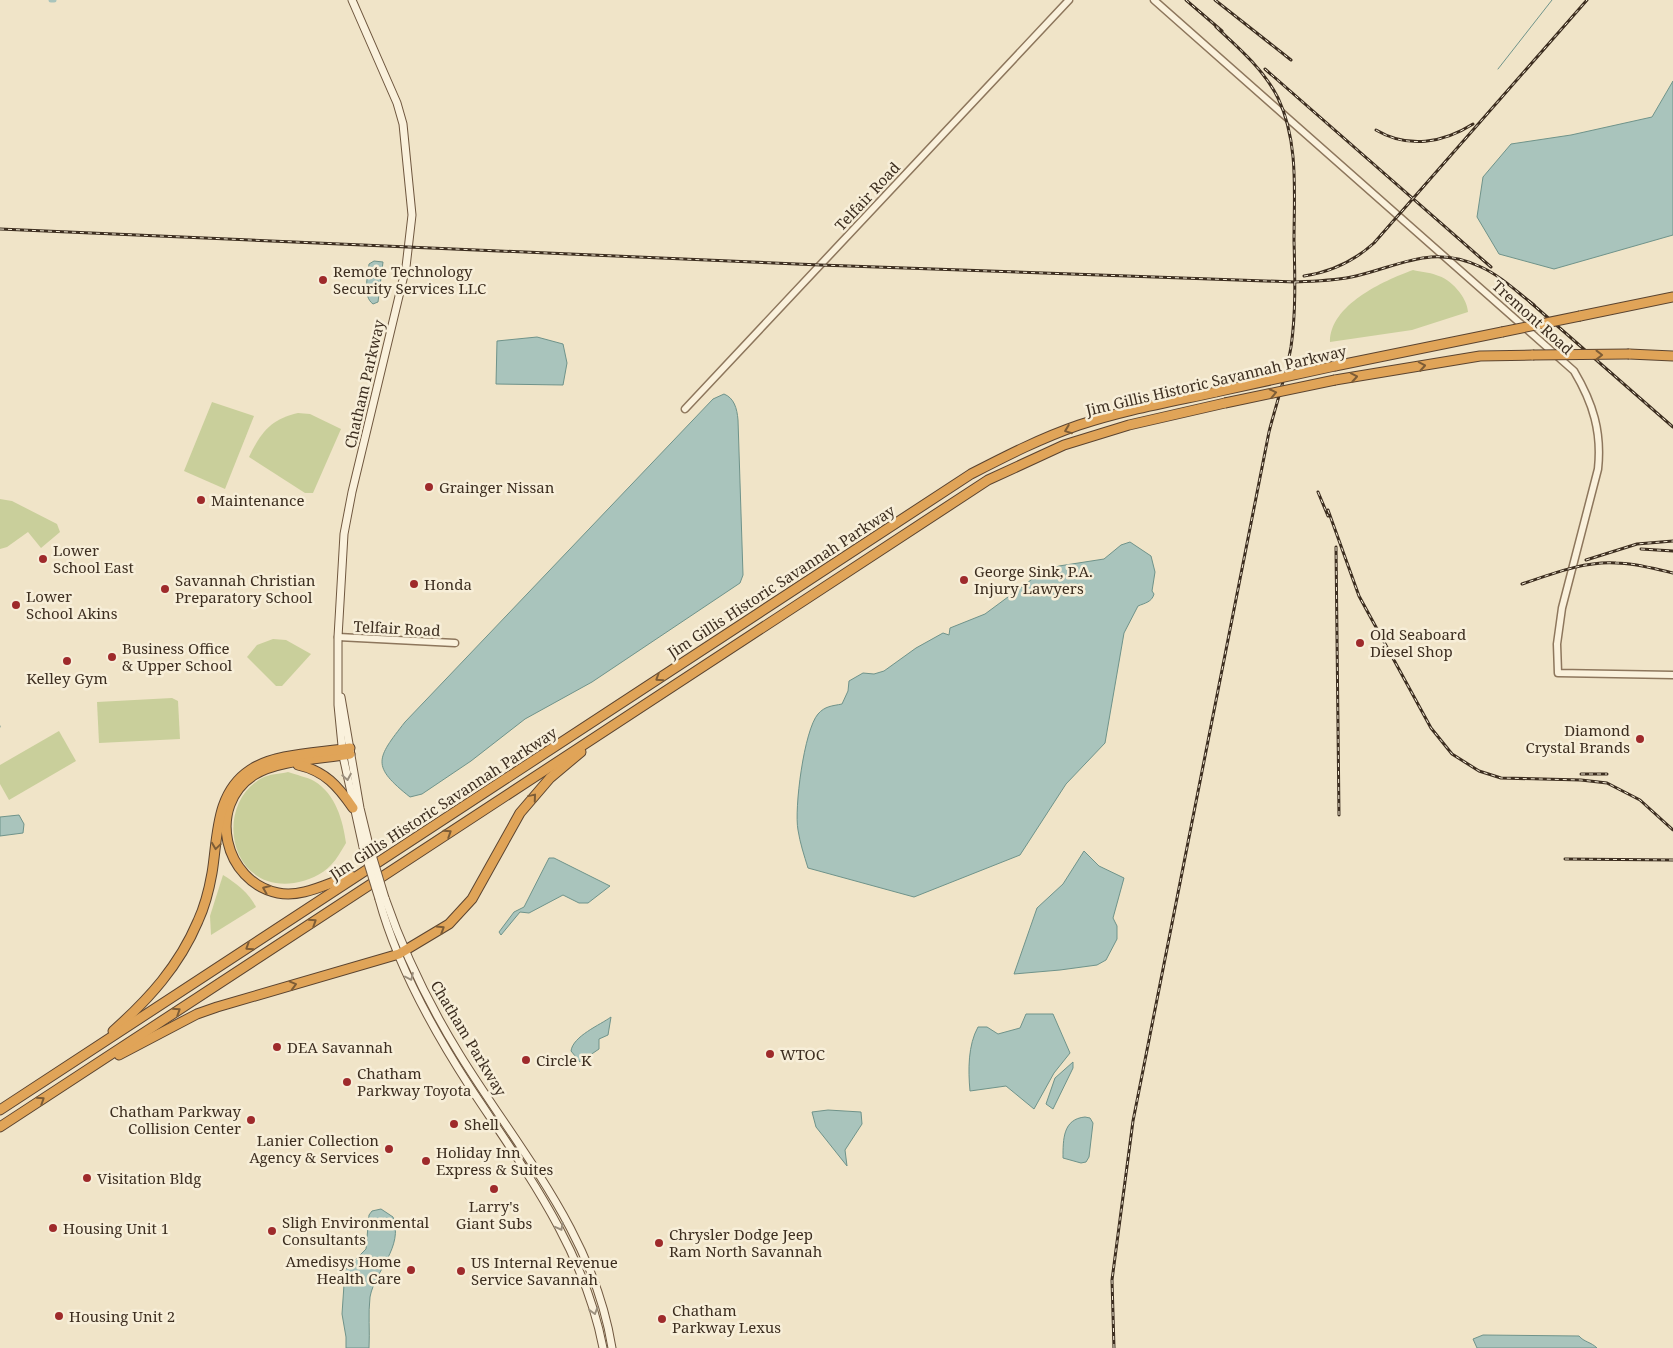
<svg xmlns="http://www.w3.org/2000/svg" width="1673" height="1348" font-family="'Noto Serif',serif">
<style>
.green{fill:#c9cf9b}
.water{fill:#a9c4bc;stroke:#6f938a}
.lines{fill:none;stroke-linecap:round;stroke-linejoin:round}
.stream{stroke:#6f938a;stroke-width:1}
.canal{stroke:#a9c4bc;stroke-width:5}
.tertiary-casing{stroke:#8d765c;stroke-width:9}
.secondary-casing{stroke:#6f573f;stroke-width:9}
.motorway-casing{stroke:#5b4430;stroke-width:11}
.tertiary{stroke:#faf1dc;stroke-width:6}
.secondary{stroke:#faf1dc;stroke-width:7}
.motorway{stroke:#e0a458;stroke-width:9}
.rail-casing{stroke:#3d2e20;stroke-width:3}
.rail{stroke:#f7eed8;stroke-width:1;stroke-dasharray:4;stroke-linecap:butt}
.secondary-bridge-casing{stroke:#6f573f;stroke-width:9;stroke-linecap:butt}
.motorway-bridge-casing{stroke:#5b4430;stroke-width:11;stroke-linecap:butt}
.secondary-bridge{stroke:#faf1dc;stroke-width:7}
.motorway-bridge{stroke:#e0a458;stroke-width:9}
.oneway{stroke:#7e5d36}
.oneway2{stroke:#9c907e}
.poi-dot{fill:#9e2a2b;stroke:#f7eed8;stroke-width:2}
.labels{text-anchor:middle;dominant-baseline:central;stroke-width:5;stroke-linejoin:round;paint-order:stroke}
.street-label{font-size:15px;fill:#3d2e20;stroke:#f7eed8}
.poi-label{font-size:15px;fill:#3d2e20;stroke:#f7eed8;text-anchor:start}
</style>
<rect width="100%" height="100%" fill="#f0e4c8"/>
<!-- green -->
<g class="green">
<path d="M 1413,270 C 1421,272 1429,272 1436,275 C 1451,279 1467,297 1468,312 L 1412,330 L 1330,342 C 1330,305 1383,281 1413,270 Z"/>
<polygon points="212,402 254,416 225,489 184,471"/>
<path d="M 298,413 L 310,414 L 341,429 L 313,493 L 305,493 L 249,457 C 261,432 271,419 298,413 Z"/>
<polygon points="0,499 12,501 57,524 60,532 41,548 28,532 7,547 0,549"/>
<polygon points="273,639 286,640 311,654 282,686 276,686 247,657 257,645"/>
<polygon points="172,698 178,701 180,739 99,743 97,702"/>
<polygon points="59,731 76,761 9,800 0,784 0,765"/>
<path d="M 288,772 C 296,775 307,777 314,781 C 336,794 343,821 346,843 C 341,851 337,859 331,865 C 322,875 307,881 294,883 C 229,892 213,805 262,778 C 269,774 280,774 288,772 Z"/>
<path d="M 223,875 C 236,883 249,893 256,907 L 211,935 L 210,916 Z"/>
</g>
<!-- water -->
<g class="water">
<polygon points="1673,81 1673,235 1554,269 1499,254 1477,217 1483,177 1511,144 1571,135 1652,117"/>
<path d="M 374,261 L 383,262 L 378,302 L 373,304 C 362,296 368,276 369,264 Z"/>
<polygon points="537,337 563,344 567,363 563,385 496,384 497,341"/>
<path d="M 724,394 C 734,398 737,408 738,420 L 743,575 L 740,583 L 592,682 L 525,719 L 471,761 L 422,794 L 410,797 C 371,766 376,759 405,722 L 713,399 Z"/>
<path d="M 1130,542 L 1151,556 L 1155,572 L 1152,591 L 1154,594 C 1152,602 1145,603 1138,606 L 1124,633 L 1105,743 L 1066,784 L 1020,855 L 914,897 L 808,868 C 804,855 800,843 798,830 C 794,809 804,730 818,714 C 825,706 832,706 842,704 L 848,691 L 849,681 L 863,673 L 874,674 L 884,671 L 916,648 L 943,633 L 949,635 L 950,628 L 985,614 L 1039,574 L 1059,566 L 1104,559 L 1121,545 Z"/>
<polygon points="19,815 24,824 23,833 0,836 0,817"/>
<polygon points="1084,851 1099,866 1124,878 1113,918 1117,926 1117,939 1106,960 1097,965 1060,970 1014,974 1037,908 1063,884"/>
<polygon points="549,858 554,858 610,886 588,903 579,903 563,895 529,913 520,912 501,935 499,932 514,912 524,907"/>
<path d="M 1026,1014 L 1053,1014 L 1070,1053 L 1054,1073 L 1034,1109 L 1006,1086 L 970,1091 C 968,1070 968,1045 978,1027 L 987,1027 L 998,1034 L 1020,1028 Z"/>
<path d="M 611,1017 L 608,1035 L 599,1039 L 599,1049 L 580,1062 L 571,1051 C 573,1036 600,1025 611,1017 Z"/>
<polygon points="1073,1062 1073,1068 1053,1109 1046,1104 1055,1078"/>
<polygon points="828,1110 861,1112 862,1124 845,1150 847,1166 816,1127 812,1112"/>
<path d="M 1085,1117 L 1090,1118 L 1093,1123 L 1089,1157 L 1086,1162 L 1081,1163 L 1063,1158 C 1063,1139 1063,1119 1085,1117 Z"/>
<path d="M 381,1209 L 393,1217 C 404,1248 375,1270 370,1297 C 368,1314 370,1331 369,1348 L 346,1348 L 346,1337 L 342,1314 L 345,1270 L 366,1249 L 369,1215 L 372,1211 Z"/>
<path d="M 1483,1335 L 1579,1336 C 1584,1342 1591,1342 1597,1348 L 1477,1348 L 1473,1339 Z"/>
</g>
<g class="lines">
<!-- stream -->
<g class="stream">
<polyline points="1498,69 1552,0"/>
<polyline points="0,726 0,727"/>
</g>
<!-- canal -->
<polyline class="canal" points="51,0 54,0"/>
<defs>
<g id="tertiary">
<path d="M 1154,0 L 1574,371 C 1593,403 1602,432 1598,469 L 1562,608 L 1557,644 L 1558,673 L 1673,675"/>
<polyline points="685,409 1069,0"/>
<polyline points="338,637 455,643"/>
</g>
<g id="secondary">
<polyline points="352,0 397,103 403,124 412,215 406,267 352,492 344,534 338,637 338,705 343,756 363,847"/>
<polyline points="341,697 360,808 369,845"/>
<path d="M 385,898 C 404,953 429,1005 460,1055 C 518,1149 594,1234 612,1348"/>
<path d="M 379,899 C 397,965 433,1030 470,1087 C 524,1169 584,1248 603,1348"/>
</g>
<g id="motorway">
<polyline points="1580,316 1673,297"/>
<polyline points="1629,354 1673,356"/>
<polyline points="1335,366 1502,332"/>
<polyline points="1335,380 1480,356 1533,355"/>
<path d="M 350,754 C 323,759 277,760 254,775 C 206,806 224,882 278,893 C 303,898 327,883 351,876"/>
<path d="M 298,765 C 325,771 338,786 353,808"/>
<path d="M 113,1031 C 149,999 179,966 198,921 C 205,906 209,890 212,873 C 218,837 215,793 250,770 C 275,753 320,753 350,748"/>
<polyline points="119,1055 197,1014 217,1007 399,954 449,924 472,899 520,813 550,778 581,752"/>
<path d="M 0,1110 L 971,474 C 1006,456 1041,438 1079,425 C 1124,410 1170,402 1216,392"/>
<polyline points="0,1127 988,480 1064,445 1129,425 1225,403"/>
</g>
</defs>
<!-- tertiary casing -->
<use href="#tertiary" class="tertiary-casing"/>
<!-- secondary casing -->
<use href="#secondary" class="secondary-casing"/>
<!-- motorway casing -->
<use href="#motorway" class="motorway-casing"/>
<!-- tertiary -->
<use href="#tertiary" class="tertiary"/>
<!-- secondary -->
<use href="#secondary" class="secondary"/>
<!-- motorway -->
<use href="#motorway" class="motorway"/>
<defs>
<g id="rail">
<polyline points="1186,0 1222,31"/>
<polyline points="1215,0 1291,60"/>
<polyline points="1265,69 1491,267"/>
<path d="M 1376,130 C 1408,149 1443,143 1473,124"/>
<path d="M 0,229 L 820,265 L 1295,282 C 1316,281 1335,281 1356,276 C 1402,265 1433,244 1481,267 C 1501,276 1517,292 1534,305"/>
<path d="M 1304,276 C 1331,272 1353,262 1374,243 L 1587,0"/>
<polyline points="1530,302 1673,427"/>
<polyline points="1318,492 1328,516"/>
<polyline points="1328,510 1359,596 1431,728 1452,754 1479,771 1501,778 1581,780 1607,783 1640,800 1673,830"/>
<polyline points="1336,547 1339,815"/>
<polyline points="1641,549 1673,551"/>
<polyline points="1586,560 1637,544 1673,541"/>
<path d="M 1522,584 C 1552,574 1584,561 1616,563 C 1635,563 1655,569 1673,573"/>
<polyline points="1581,774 1607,774"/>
<polyline points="1565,859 1673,860"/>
<path d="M 1114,1348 L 1112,1280 L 1133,1121 L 1269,432 C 1276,404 1286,376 1291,347 C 1296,313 1295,276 1294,241 C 1294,194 1299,142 1278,98 C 1264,70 1239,48 1216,27"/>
</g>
</defs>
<!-- rail casing -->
<use href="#rail" class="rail-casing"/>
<!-- rail -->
<use href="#rail" class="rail"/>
<defs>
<g id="secondary-bridge">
<polyline points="369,845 385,898"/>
<polyline points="363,847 379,899"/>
</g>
<g id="motorway-bridge">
<polyline points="1502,332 1580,316"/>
<polyline points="1533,355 1629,354"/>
<polyline points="1216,392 1335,366"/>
<polyline points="1225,403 1335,380"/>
</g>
</defs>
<!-- secondary-bridge casing -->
<use href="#secondary-bridge" class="secondary-bridge-casing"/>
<!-- motorway-bridge casing -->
<use href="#motorway-bridge" class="motorway-bridge-casing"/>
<!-- secondary-bridge -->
<use href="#secondary-bridge" class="secondary-bridge"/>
<!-- motorway-bridge -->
<use href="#motorway-bridge" class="motorway-bridge"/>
</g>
<!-- one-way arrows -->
<defs><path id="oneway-chevron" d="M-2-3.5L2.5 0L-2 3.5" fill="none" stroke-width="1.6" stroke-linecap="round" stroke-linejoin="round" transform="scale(1.25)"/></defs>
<g class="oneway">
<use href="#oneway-chevron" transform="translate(1599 355)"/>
<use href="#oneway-chevron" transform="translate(1422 366) rotate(-10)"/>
<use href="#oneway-chevron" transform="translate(1354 377) rotate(-10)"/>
<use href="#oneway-chevron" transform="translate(1273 393) rotate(-12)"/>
<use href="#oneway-chevron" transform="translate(1068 430) rotate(159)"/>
<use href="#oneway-chevron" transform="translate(659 678) rotate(147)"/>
<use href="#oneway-chevron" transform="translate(533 797) rotate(-50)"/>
<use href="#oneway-chevron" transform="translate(448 833) rotate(-33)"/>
<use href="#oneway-chevron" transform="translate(216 846) rotate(98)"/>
<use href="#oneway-chevron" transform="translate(266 889) rotate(-157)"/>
<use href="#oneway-chevron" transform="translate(313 922) rotate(-33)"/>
<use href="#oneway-chevron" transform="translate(441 929) rotate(-32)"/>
<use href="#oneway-chevron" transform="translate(249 947) rotate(147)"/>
<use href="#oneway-chevron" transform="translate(293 985) rotate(-15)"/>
<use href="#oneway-chevron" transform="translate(177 1011) rotate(-33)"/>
<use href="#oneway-chevron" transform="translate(41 1100) rotate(-33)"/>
</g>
<g class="oneway2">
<use href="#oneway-chevron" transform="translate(347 777) rotate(80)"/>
<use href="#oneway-chevron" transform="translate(410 977) rotate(65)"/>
<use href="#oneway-chevron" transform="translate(560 1227) rotate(62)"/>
<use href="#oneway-chevron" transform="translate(594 1311) rotate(74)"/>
</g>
<!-- markers -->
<g class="poi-dot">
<circle cx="323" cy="280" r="5"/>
<circle cx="429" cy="487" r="5"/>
<circle cx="201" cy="500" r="5"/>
<circle cx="43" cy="559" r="5"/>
<circle cx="964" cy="580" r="5"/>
<circle cx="414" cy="584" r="5"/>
<circle cx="165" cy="589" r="5"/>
<circle cx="16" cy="605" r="5"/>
<circle cx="1360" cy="643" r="5"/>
<circle cx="112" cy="657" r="5"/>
<circle cx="67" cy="661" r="5"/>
<circle cx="1640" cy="739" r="5"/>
<circle cx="277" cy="1047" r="5"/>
<circle cx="770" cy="1054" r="5"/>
<circle cx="526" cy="1060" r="5"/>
<circle cx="347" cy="1082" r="5"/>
<circle cx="251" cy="1120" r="5"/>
<circle cx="454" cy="1124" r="5"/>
<circle cx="389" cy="1149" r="5"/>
<circle cx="426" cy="1161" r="5"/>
<circle cx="87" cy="1178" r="5"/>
<circle cx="494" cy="1189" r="5"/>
<circle cx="53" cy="1228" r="5"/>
<circle cx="272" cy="1231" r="5"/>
<circle cx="659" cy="1243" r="5"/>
<circle cx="411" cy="1270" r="5"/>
<circle cx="461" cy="1271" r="5"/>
<circle cx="59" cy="1316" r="5"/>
<circle cx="662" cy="1319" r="5"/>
</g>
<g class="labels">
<!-- street labels -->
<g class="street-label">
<text transform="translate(867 196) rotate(-47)">Telfair Road</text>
<text transform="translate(1533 317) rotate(42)">Tremont Road</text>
<text transform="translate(1216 380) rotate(-13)">Jim Gillis Historic Savannah Parkway</text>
<text transform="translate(364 384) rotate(-77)">Chatham Parkway</text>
<text transform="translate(781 581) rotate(-33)">Jim Gillis Historic Savannah Parkway</text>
<text transform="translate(397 628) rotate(3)">Telfair Road</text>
<text transform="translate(443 803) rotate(-33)">Jim Gillis Historic Savannah Parkway</text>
<text transform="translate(469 1038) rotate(59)">Chatham Parkway</text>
</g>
<!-- poi labels -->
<g class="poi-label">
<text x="333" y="271">Remote Technology<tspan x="333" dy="17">Security Services LLC</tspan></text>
<text x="439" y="487">Grainger Nissan</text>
<text x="211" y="500">Maintenance</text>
<text x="53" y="550">Lower<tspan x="53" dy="17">School East</tspan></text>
<text x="974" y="571">George Sink, P.A.<tspan x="974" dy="17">Injury Lawyers</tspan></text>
<text x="175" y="580">Savannah Christian<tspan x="175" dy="17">Preparatory School</tspan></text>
<text x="424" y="584">Honda</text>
<text x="26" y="596">Lower<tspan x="26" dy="17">School Akins</tspan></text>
<text x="1370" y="634">Old Seaboard<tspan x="1370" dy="17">Diesel Shop</tspan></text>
<text x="122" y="648">Business Office<tspan x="122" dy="17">&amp; Upper School</tspan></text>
<text x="67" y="678" text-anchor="middle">Kelley Gym</text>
<text x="1630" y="730" text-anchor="end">Diamond<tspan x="1630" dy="17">Crystal Brands</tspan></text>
<text x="287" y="1047">DEA Savannah</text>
<text x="780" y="1054">WTOC</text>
<text x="536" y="1060">Circle K</text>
<text x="357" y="1073">Chatham<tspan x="357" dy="17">Parkway Toyota</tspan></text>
<text x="241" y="1111" text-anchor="end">Chatham Parkway<tspan x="241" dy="17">Collision Center</tspan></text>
<text x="464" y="1124">Shell</text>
<text x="379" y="1140" text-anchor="end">Lanier Collection<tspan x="379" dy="17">Agency &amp; Services</tspan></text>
<text x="436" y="1152">Holiday Inn<tspan x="436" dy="17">Express &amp; Suites</tspan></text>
<text x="97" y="1178">Visitation Bldg</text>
<text x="494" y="1206" text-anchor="middle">Larry's<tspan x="494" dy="17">Giant Subs</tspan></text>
<text x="282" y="1222">Sligh Environmental<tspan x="282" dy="17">Consultants</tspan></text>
<text x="63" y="1228">Housing Unit 1</text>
<text x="669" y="1234">Chrysler Dodge Jeep<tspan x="669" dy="17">Ram North Savannah</tspan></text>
<text x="401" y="1261" text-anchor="end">Amedisys Home<tspan x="401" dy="17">Health Care</tspan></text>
<text x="471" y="1262">US Internal Revenue<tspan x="471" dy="17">Service Savannah</tspan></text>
<text x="672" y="1310">Chatham<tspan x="672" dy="17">Parkway Lexus</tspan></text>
<text x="69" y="1316">Housing Unit 2</text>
</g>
</g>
</svg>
